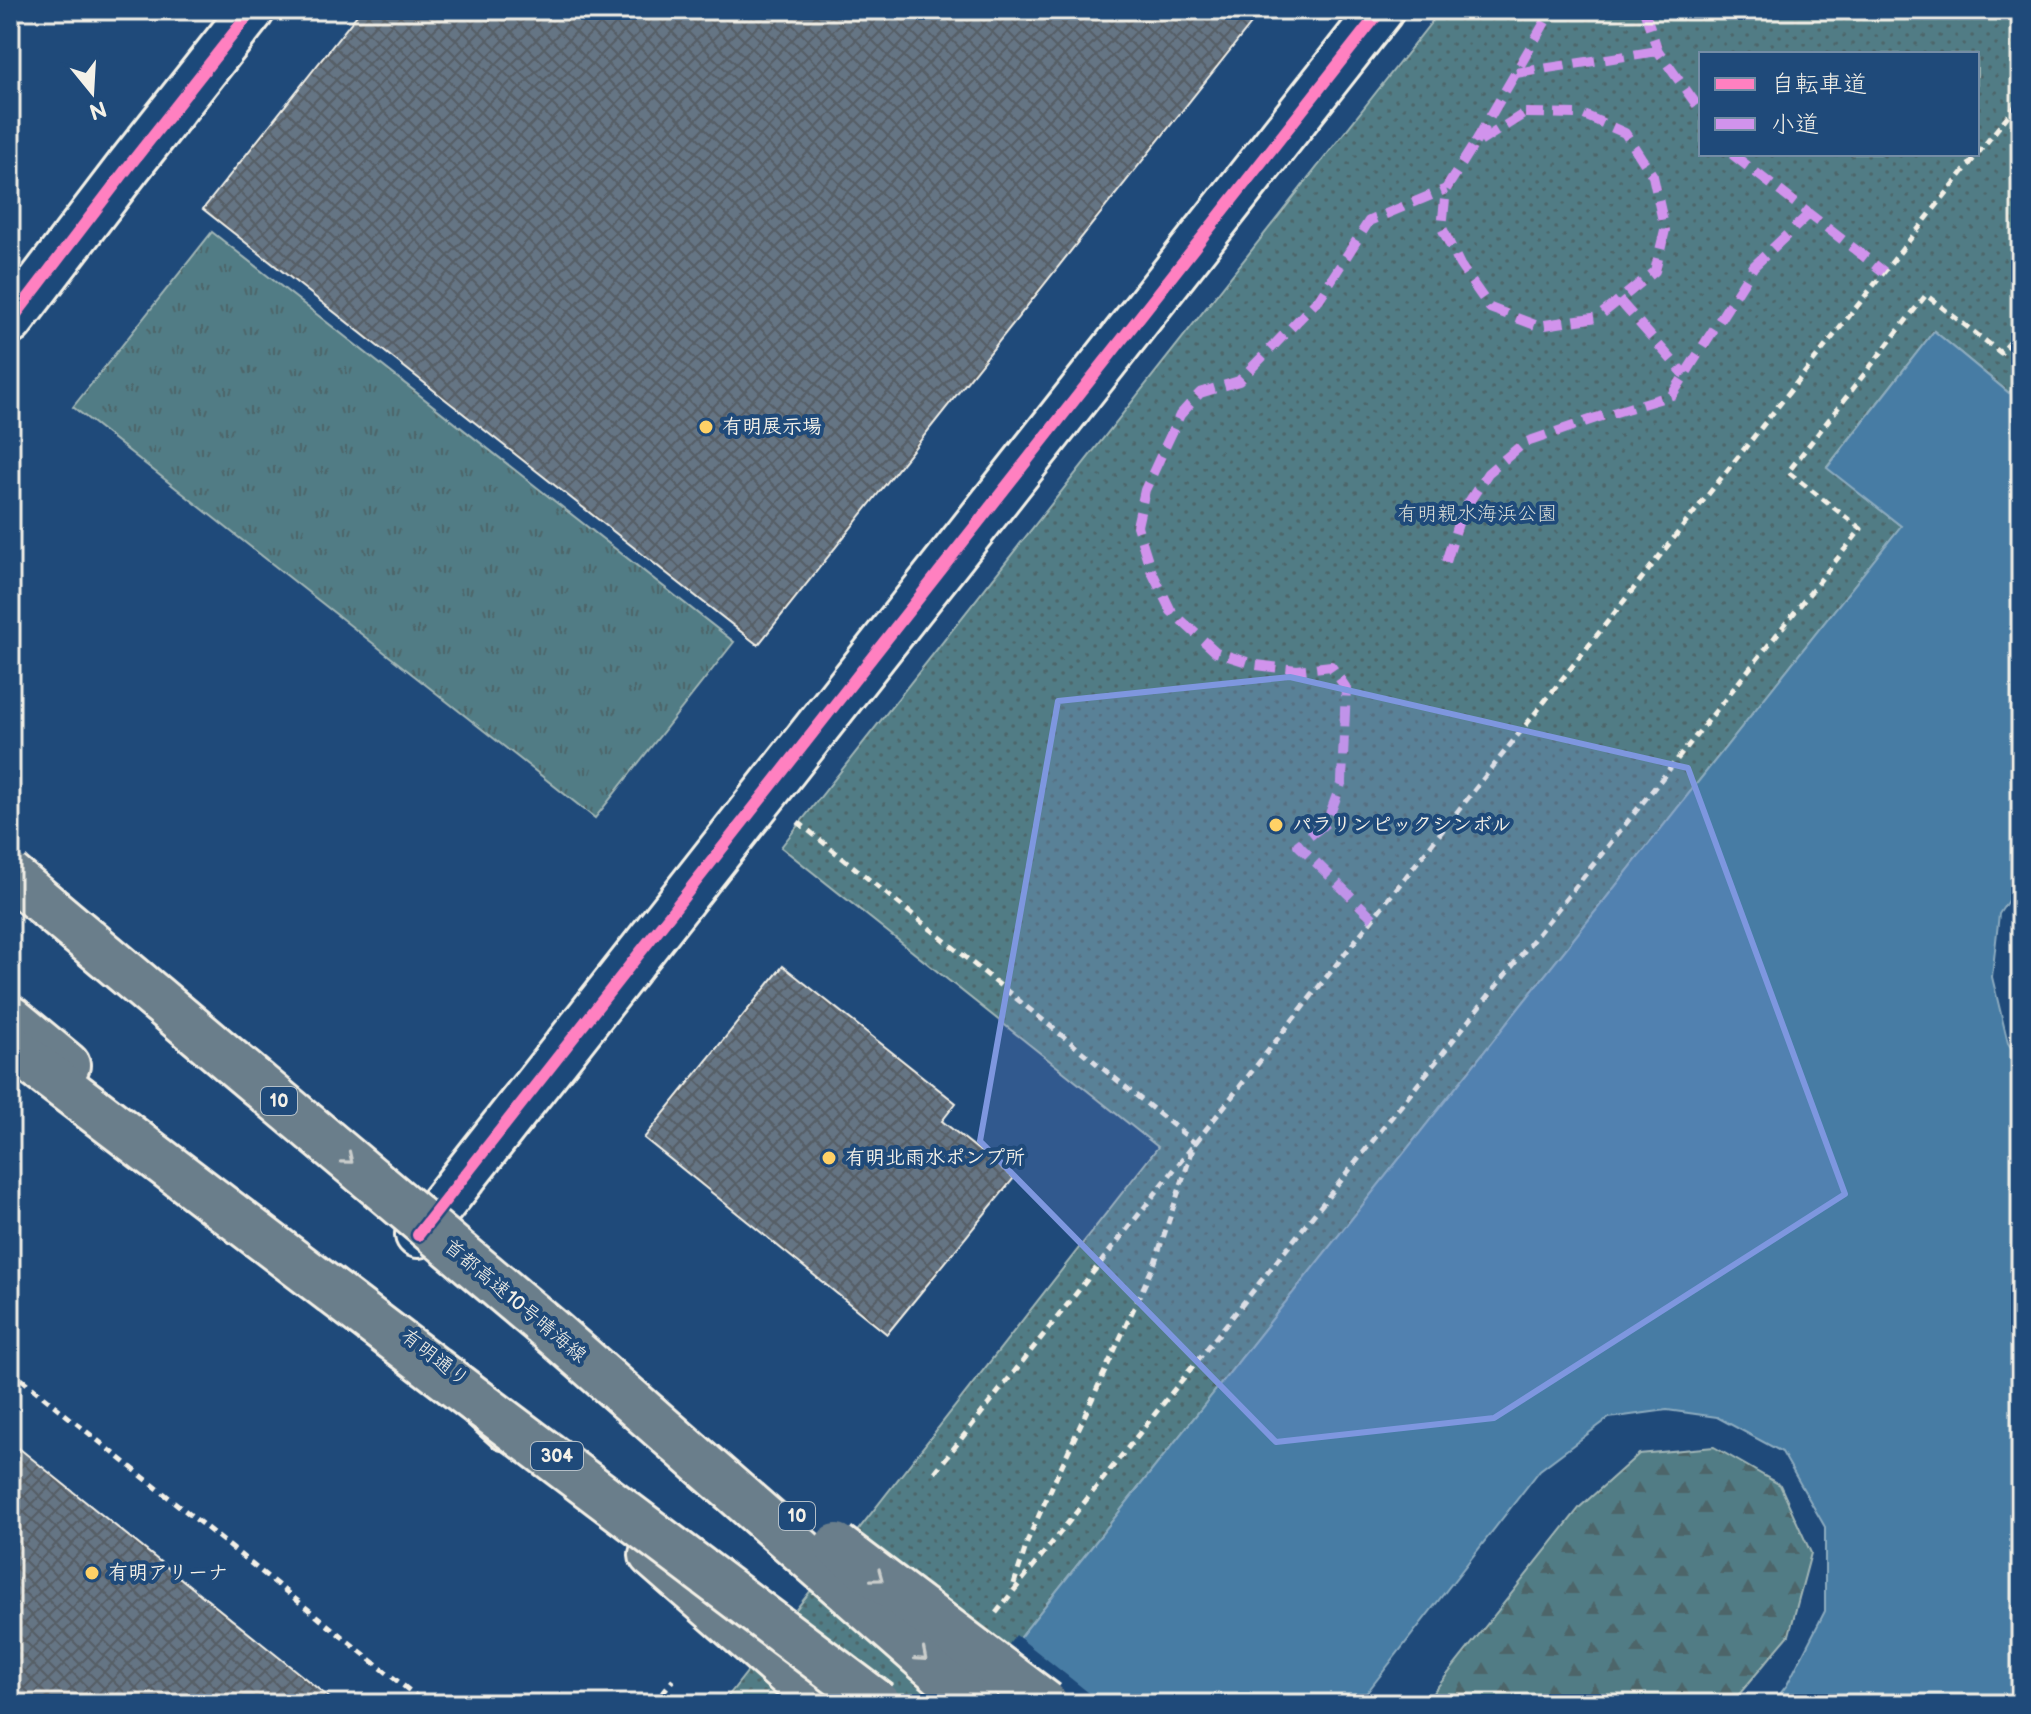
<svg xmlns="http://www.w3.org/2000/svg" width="2031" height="1714" font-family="'Balsamiq Sans','Klee One',sans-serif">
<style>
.grass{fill:url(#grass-tufts);stroke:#a2b6b6;stroke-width:2}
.forest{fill:url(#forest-firs);stroke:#a2b6b6;stroke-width:2}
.park{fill:url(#park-dots);stroke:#a2b6b6;stroke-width:2;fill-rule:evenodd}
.water{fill:#477ca4;stroke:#8cabbf;stroke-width:2}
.pier{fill:#1f4a7a}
.building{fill:url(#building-cross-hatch);stroke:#f4f1e8;stroke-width:2}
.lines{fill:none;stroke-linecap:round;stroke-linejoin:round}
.tertiary-casing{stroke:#f4f1e8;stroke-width:50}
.primary-casing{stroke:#f4f1e8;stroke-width:50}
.motorway-casing{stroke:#f4f1e8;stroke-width:50}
.path{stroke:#f4f1e8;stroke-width:5;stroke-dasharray:8 6;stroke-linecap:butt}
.tertiary{stroke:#1f4a7a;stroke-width:44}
.primary{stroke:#6b7e8b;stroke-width:44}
.motorway{stroke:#6b7e8b;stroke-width:44}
.motorway-bridge-casing{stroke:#f4f1e8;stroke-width:50;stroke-linecap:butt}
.motorway-bridge{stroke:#6b7e8b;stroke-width:44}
.quiet{stroke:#d193ec;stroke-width:10;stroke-dasharray:20 10;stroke-linecap:butt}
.cycleway-casing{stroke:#1f4a7a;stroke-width:17}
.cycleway{stroke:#ff80c0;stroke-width:12}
.oneway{stroke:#cbcecc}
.marked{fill:#7e97df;fill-opacity:0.2;stroke:#7e97df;stroke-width:6;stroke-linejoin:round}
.poi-dot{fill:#ffd166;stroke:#1f4a7a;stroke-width:3}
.labels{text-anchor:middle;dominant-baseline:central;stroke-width:8;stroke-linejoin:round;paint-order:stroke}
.shield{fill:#1f4a7a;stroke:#b4bfc7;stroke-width:2}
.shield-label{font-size:18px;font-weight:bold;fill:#f4f1e8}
.poi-label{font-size:20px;font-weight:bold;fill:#f4f1e8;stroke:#1f4a7a;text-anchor:start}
.park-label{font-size:20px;fill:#dcdfd9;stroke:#1f4a7a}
.street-label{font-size:20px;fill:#f4f1e8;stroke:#1f4a7a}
</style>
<defs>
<pattern id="grass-tufts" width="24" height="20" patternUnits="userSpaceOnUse" patternTransform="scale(2)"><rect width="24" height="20" fill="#517c85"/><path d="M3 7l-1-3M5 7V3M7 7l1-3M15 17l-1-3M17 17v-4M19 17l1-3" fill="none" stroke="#4d6569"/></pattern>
<pattern id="forest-firs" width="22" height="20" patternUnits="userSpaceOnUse" patternTransform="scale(2)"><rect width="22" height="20" fill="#517c85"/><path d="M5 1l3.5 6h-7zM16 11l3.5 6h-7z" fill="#4d6569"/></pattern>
<pattern id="park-dots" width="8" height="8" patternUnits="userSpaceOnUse" patternTransform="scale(2)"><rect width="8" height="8" fill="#517c85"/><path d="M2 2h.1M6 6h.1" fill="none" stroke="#4d6569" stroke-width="1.8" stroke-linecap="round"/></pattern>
<pattern id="building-cross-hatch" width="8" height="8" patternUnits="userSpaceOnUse" patternTransform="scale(2)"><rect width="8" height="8" fill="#657484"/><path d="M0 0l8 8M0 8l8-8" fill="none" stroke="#575e65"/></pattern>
</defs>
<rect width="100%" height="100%" fill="#1f4a7a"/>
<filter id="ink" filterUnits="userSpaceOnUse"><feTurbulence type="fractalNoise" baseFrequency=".0125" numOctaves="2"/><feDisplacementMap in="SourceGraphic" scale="16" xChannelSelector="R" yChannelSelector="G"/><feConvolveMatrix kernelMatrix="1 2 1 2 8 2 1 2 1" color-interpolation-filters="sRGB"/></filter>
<g filter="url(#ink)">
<!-- grass -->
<polygon class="grass" points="212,232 734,642 595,818 73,407"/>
<!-- forest -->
<polygon class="forest" points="1714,1447 1780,1485 1811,1553 1789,1635 1731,1704 1424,1704 1580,1507 1639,1454"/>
<!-- park -->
<path class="park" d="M 1441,10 L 2021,10 L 2021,379 L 2009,393 L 1934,331 L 1827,467 L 1901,526 L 967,1704 L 722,1704 L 1158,1147 L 781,847 ZM 1701,54 L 1977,54 L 1977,154 L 1701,154 Z"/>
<!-- water -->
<polygon class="water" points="1934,331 2009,393 2021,379 2021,881 1999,914 1992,977 2008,1043 2021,1062 2021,1704 1772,1704 1787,1685 1825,1611 1825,1527 1782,1452 1717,1417 1667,1410 1609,1418 1540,1470 1358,1704 967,1704 1901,526 1827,468"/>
<!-- pier -->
<polygon class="pier" points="1016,1635 1103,1704 963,1704"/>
<!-- building -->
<g class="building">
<polygon points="361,10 1262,10 758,645 203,209"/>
<polygon points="783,966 956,1103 942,1121 1014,1178 887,1334 644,1138"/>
<polygon points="10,1441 337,1704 10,1704"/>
</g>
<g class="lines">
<defs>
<g id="tertiary">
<polyline points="10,322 129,166 252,10"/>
<polyline points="418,1235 1381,10"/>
</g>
<polyline id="primary" points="10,1018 67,1065"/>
<g id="motorway">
<polyline points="10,1046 479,1403 507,1428"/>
<polyline points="652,1555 822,1704"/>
</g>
</defs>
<!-- tertiary casing -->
<use href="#tertiary" class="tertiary-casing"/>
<!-- primary casing -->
<use href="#primary" class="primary-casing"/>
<!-- motorway casing -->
<use href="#motorway" class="motorway-casing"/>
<!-- path -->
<g class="path">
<polyline points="798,822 1195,1143 1155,1262 1029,1537 1012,1590"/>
<polyline points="10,1370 426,1704"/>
<polyline points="935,1472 2021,99"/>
<polyline points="996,1613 1861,529 1788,472 1926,295 2001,353 2021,329"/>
<polyline points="653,1704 673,1680"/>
<polyline points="691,1704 696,1698"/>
</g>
<!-- tertiary -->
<use href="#tertiary" class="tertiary"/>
<!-- primary -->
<use href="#primary" class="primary"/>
<!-- motorway -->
<use href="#motorway" class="motorway"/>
<defs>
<g id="motorway-bridge">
<polyline points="10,875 548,1328 976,1704"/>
<polyline points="479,1403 879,1704"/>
<polyline points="837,1546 1046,1704"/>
</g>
</defs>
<!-- motorway-bridge casing -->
<use href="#motorway-bridge" class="motorway-bridge-casing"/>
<!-- motorway-bridge -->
<use href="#motorway-bridge" class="motorway-bridge"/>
<!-- quiet -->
<g class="quiet">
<polyline points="1644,10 1658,51 1701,111"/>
<polyline points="1516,73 1658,51"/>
<polygon points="1525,113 1582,114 1625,133 1653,176 1665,230 1655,271 1598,317 1538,326 1490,308 1460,265 1442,228 1446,189 1473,146"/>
<polyline points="1475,143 1552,10"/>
<polyline points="1732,154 1884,272"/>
<polyline points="1619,300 1685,375"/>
<polyline points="1446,562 1461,514 1488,473 1524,443 1596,418 1672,395 1754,266 1809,214"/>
<polyline points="1373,918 1298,845 1327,822 1342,781 1346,688 1331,666 1297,670 1256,665 1216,652 1171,611 1151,570 1137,526 1145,490 1180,415 1200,393 1239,381 1319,299 1369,221 1446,189"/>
</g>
<defs>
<g id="cycleway">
<polyline points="10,322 129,166 252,10"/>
<polyline points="418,1235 1381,10"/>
</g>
</defs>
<!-- cycleway casing -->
<use href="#cycleway" class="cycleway-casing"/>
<!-- cycleway -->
<use href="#cycleway" class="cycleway"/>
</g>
<!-- one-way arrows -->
<defs><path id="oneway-chevron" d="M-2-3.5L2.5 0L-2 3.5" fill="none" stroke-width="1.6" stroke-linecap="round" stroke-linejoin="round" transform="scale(2)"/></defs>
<g class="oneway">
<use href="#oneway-chevron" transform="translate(348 1159) rotate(40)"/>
<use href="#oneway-chevron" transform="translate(878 1577) rotate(37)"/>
<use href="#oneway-chevron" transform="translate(922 1656) rotate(41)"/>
</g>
</g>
<!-- marked area -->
<path class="marked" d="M 1290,677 L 1688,768 L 1845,1194 L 1494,1418 L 1276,1442 L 980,1141 L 1058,701 Z"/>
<!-- markers -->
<g class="poi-dot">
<circle cx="706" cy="427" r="8"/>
<circle cx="1276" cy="825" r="8"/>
<circle cx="829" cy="1158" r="8"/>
<circle cx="92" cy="1573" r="8"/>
</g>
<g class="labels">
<!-- shield labels -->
<g class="shield">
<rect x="261" y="1087" width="36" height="28" rx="6"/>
<rect x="531" y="1442" width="52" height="28" rx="6"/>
<rect x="779" y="1502" width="36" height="28" rx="6"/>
</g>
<g class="shield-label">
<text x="279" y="1101">10</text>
<text x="557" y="1456">304</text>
<text x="797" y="1516">10</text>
</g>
<!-- poi labels -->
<g class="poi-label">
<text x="722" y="427">有明展示場</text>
<text x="1292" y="825">パラリンピックシンボル</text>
<text x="845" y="1158">有明北雨水ポンプ所</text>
<text x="108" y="1573">有明アリーナ</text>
</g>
<!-- park labels -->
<g class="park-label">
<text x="1477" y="514">有明親水海浜公園</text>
</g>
<!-- street labels -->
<g class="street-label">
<text transform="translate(515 1301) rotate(40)">首都高速10号晴海線</text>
<text transform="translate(435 1358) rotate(38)">有明通り</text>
</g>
</g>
<!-- margin -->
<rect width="2031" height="1714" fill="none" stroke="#1f4a7a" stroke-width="40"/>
<rect x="20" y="20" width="1991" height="1674" fill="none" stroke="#f4f1e8" stroke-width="3" filter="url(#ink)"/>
<!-- legend -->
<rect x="1699" y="52" width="280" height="104" fill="#1f4a7a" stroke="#748da6" stroke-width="2"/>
<rect x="1715" y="78" width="40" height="12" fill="#ff80c0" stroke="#748da6" stroke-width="2"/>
<text x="1771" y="92" font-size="24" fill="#f4f1e8">自転車道</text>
<rect x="1715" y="118" width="40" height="12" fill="#d193ec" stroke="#748da6" stroke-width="2"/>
<text x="1771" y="132" font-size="24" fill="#f4f1e8">小道</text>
<!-- north arrow -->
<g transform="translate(92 92) rotate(162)" stroke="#1f4a7a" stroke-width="6" paint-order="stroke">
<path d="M0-6L14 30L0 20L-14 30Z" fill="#f4f1e8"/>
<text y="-12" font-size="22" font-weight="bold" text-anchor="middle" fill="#f4f1e8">N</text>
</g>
</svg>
